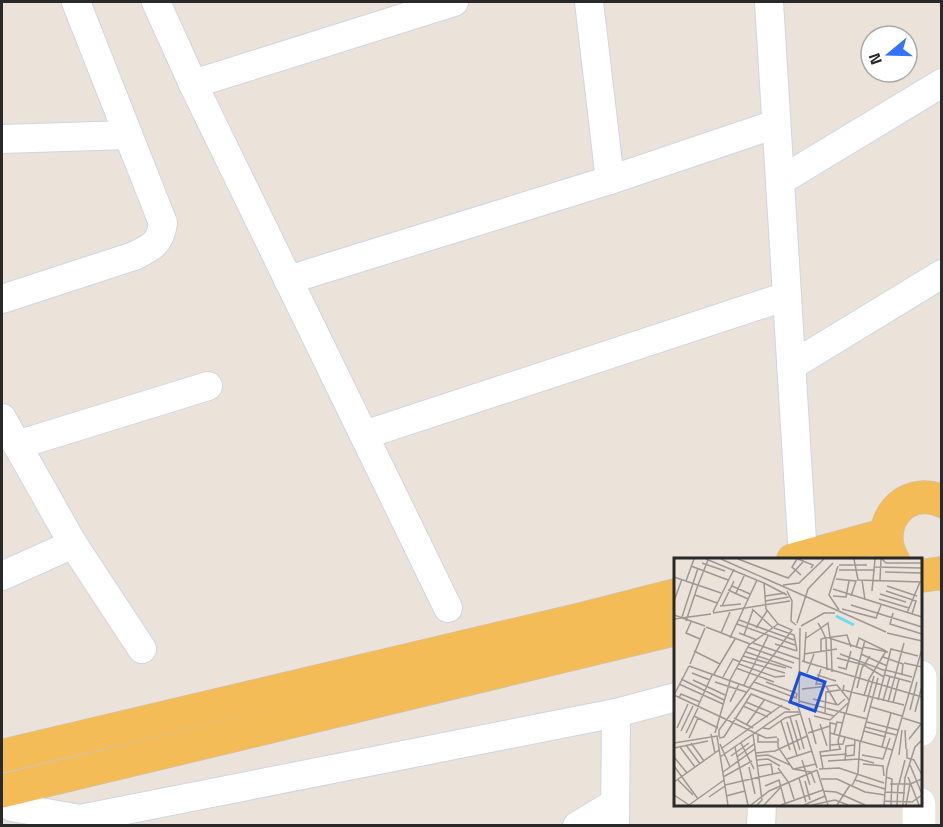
<svg xmlns="http://www.w3.org/2000/svg" width="943" height="827" font-family="'Titillium Web',sans-serif">
<style>
.lines{fill:none;stroke-linecap:round;stroke-linejoin:round}
.street-casing{stroke:#cfd5e2;stroke-width:30}
.secondary-casing{stroke:#cfd5e2;stroke-width:34}
.primary-casing{stroke:#c3c3c3;stroke-width:34}
.street{stroke:#fff;stroke-width:28}
.secondary{stroke:#fff;stroke-width:33}
.primary{stroke:#f3bc57;stroke-width:33}
.inset-river{fill:none;stroke:#6adcf0;stroke-width:3}
.inset-road{fill:none;stroke:#9d9893;stroke-width:1.5}
.view{fill:#1d4ed8;fill-opacity:0.15;stroke:#1d4ed8;stroke-width:3}
.inset-edge{fill:none;stroke:#292929;stroke-width:3}
</style>
<rect width="100%" height="100%" fill="#ebe2da"/>
<g class="lines">
<defs>
<g id="street">
<polyline points="156,2 193,84 448,608"/>
<polyline points="589,2 610,180"/>
<polyline points="769,2 803,557"/>
<polyline points="193,84 454,2"/>
<polyline points="2,139 128,135"/>
<polyline points="780,181 942,83"/>
<polyline points="288,280 610,180 776,124"/>
<path d="M 2,299 L 134,256 C 152,247 160,244 163,223 L 76,2"/>
<polyline points="791,366 942,274"/>
<polyline points="2,418 73,544 142,649"/>
<polyline points="364,435 787,296"/>
<polyline points="17,445 208,386"/>
<polyline points="2,576 73,544"/>
<polyline points="5,790 12,807 80,819"/>
<polyline points="82,826 80,819 616,713 676,697"/>
<polyline points="577,826 615,803"/>
<polyline points="615,826 616,713"/>
<polyline points="761,826 762,804"/>
</g>
<g id="secondary">
<polyline points="920,677 920,730"/>
<polyline points="919,826 919,804"/>
</g>
<g id="primary">
<polyline points="793,560 885,535"/>
<path d="M 893,560 C 873,525 903,485 942,501"/>
<polyline points="920,576 942,573"/>
<polyline points="2,756 582,619 676,595"/>
<polyline points="2,791 676,629"/>
</g>
</defs>
<!-- street casing -->
<use href="#street" class="street-casing"/>
<!-- secondary casing -->
<use href="#secondary" class="secondary-casing"/>
<!-- primary casing -->
<use href="#primary" class="primary-casing"/>
<!-- street -->
<use href="#street" class="street"/>
<!-- secondary -->
<use href="#secondary" class="secondary"/>
<!-- primary -->
<use href="#primary" class="primary"/>
</g>
<!-- overview -->
<g transform="translate(674 558)">
<rect width="248" height="248" fill="#ebe2da"/>
<path class="inset-river" d="M 162,58 L 180,67"/>
<path class="inset-road" d="M 32,1 L 90,25 L 92,51 L 104,66 L 118,72 L 76,129M 47,1 L 212,74M 64,1 L 114,20 L 129,4M 123,1 L 118,9 L 127,17M 124,1 L 139,7 L 137,10M 180,1 L 184,22 L 248,24M 208,1 L 212,5 L 248,5M 28,5 L 51,13M 165,7 L 193,7M 17,8 L 54,22M 164,8 L 155,37 L 165,52M 201,9 L 248,10M 165,12 L 201,12M 211,14 L 248,15M 0,19 L 47,35M 162,21 L 182,23 L 177,38M 188,22 L 191,42M 206,22 L 207,1M 12,23 L 20,1M 90,25 L 113,37M 24,27 L 34,2M 109,27 L 125,25 L 150,1M 58,28 L 76,36M 213,28 L 243,38M 159,31 L 248,59M 54,32 L 74,41M 113,33 L 118,43 L 117,63 L 122,67M 198,33 L 201,1M 212,33 L 242,43 L 238,56M 62,35 L 71,16M 206,36 L 232,44M 21,37 L 43,45M 91,38 L 111,35M 159,38 L 172,39 L 175,23M 205,41 L 235,50M 0,43 L 8,21M 91,43 L 115,39M 177,47 L 248,69M 46,48 L 67,46M 48,48 L 60,23M 78,51 L 99,70M 168,51 L 202,60 L 207,47M 39,54 L 60,11M 39,55 L 116,43M 219,55 L 216,66 L 248,76M 233,55 L 246,24M 0,57 L 31,68M 8,59 L 24,10M 0,61 L 37,56M 65,62 L 120,82M 12,63 L 24,27M 17,64 L 12,75 L 26,81M 123,65 L 134,31 L 159,5M 63,66 L 121,87M 127,68 L 150,55 L 161,55M 32,69 L 76,86M 82,70 L 93,53M 100,70 L 120,77 L 123,93M 47,75 L 56,54M 65,75 L 83,82M 213,75 L 248,83M 70,77 L 79,52M 56,80 L 83,22M 132,80 L 147,70 L 144,65M 155,80 L 189,91M 157,81 L 158,114M 79,85 L 125,101M 101,86 L 123,93M 74,89 L 120,105M 189,89 L 214,94M 182,90 L 185,80 L 212,93M 20,93 L 46,106M 147,93 L 147,81 L 151,80 L 173,77 L 177,89M 72,94 L 118,110M 130,96 L 163,91M 166,96 L 212,113M 187,96 L 213,108M 69,98 L 112,110M 209,99 L 229,106 L 228,116M 163,100 L 190,107 L 210,119M 67,102 L 111,115M 128,103 L 248,139M 130,104 L 132,74M 230,105 L 248,109M 16,106 L 31,70M 65,106 L 101,119 L 111,118M 15,108 L 124,147M 164,109 L 172,111 L 177,93M 62,110 L 100,124M 147,111 L 142,126 L 150,126M 153,112 L 152,81 L 147,70 L 154,65 L 156,79M 212,112 L 238,119M 18,115 L 36,122M 133,115 L 140,96M 40,116 L 61,81M 143,117 L 162,123M 211,117 L 237,124M 49,119 L 59,101 L 66,104M 7,121 L 50,142M 19,122 L 51,137M 56,122 L 75,87 L 104,66M 41,124 L 72,134M 80,124 L 122,140 L 123,135M 92,124 L 122,135M 5,126 L 49,146M 70,127 L 94,78M 170,127 L 169,132 L 230,147M 152,128 L 163,147M 183,130 L 188,110 L 196,98M 128,131 L 163,127 L 175,142M 0,137 L 92,180 L 103,179M 0,137 L 15,108M 190,138 L 195,121 L 212,93M 5,140 L 7,136 L 26,144M 139,141 L 164,147 L 171,141M 204,142 L 217,91 L 244,98M 125,143 L 193,161M 209,143 L 216,118M 56,144 L 65,126M 72,144 L 98,155M 214,144 L 230,85M 125,145 L 126,70M 219,145 L 225,121M 24,148 L 38,117M 69,148 L 94,159M 124,148 L 143,210M 197,149 L 228,158M 139,152 L 160,158M 236,152 L 243,124M 190,154 L 200,118M 241,154 L 248,128M 151,155 L 152,134 L 166,132M 172,155 L 191,82M 20,158 L 44,170M 140,158 L 156,162 L 174,145M 116,159 L 126,192M 60,160 L 79,170M 135,160 L 142,186M 229,160 L 248,166M 122,162 L 130,191M 107,163 L 116,192M 113,164 L 123,198M 193,164 L 224,172M 73,166 L 91,141M 146,166 L 153,188M 191,169 L 222,177M 3,170 L 14,146M 89,170 L 95,171 L 111,160 L 126,156M 231,172 L 232,191M 7,173 L 19,148M 190,173 L 212,179M 12,175 L 24,150M 41,175 L 56,123M 134,175 L 156,168M 156,175 L 219,192M 37,176 L 41,195M 79,176 L 88,242 L 83,247M 160,176 L 163,164 L 169,165M 84,177 L 84,184 L 104,184M 45,179 L 45,172 L 76,130M 15,180 L 24,160M 45,180 L 50,179 L 77,136 L 116,152M 104,180 L 104,189 L 119,211 L 137,214 L 141,225M 235,181 L 247,166M 187,183 L 204,120M 0,185 L 43,178 L 54,247M 17,185 L 30,203M 67,185 L 80,211M 46,186 L 56,209M 12,187 L 26,206M 156,187 L 169,186 L 171,179M 6,189 L 21,209M 61,189 L 74,247M 208,189 L 217,155M 0,190 L 34,183M 48,190 L 108,147M 166,191 L 164,183 L 171,155M 233,191 L 233,200 L 240,202 L 248,217M 156,192 L 156,165 L 162,166M 82,195 L 101,193 L 133,178M 188,197 L 209,201 L 216,180M 225,197 L 228,172M 57,198 L 75,185M 82,198 L 94,197 L 116,207M 147,198 L 173,196M 172,198 L 180,197 L 181,182M 0,199 L 13,215M 46,199 L 111,154 L 125,154M 63,199 L 80,186M 113,201 L 138,193M 83,202 L 94,201 L 106,208M 128,202 L 136,227M 154,203 L 185,201 L 200,205M 171,203 L 172,188 L 181,187M 189,206 L 209,208 L 210,218M 236,207 L 248,236M 0,208 L 24,241M 83,208 L 97,206 L 99,217M 75,209 L 81,236M 104,210 L 115,225 L 120,241M 149,210 L 146,194 L 167,191M 120,211 L 142,206M 145,211 L 165,210 L 210,225M 143,212 L 154,247M 49,214 L 81,191M 49,219 L 78,203M 212,219 L 218,221 L 217,247M 234,219 L 245,247M 125,220 L 132,244M 147,221 L 163,221 L 191,234 L 211,237M 4,222 L 19,237M 181,222 L 211,231M 131,223 L 136,242M 0,224 L 45,192M 216,226 L 236,226M 225,226 L 231,202M 51,227 L 108,214M 91,228 L 105,222 L 111,245M 178,228 L 184,215 L 186,183M 150,233 L 162,234 L 191,247M 211,234 L 231,235M 0,237 L 15,247M 52,238 L 71,233M 35,239 L 51,228M 210,243 L 238,244 L 248,237M 15,247 L 50,222M 77,247 L 95,233 L 143,212M 90,247 L 106,230M 107,247 L 149,232M 130,247 L 151,238M 138,247 L 161,242 L 174,247M 163,247 L 176,227M 210,247 L 213,211 L 248,91M 223,247 L 224,227M 229,247 L 231,220 L 241,189 L 248,182M 232,247 L 236,226 L 248,221"/>
<path class="view" d="M 126,115 L 151,124 L 141,153 L 116,144 Z"/>
<rect width="248" height="248" class="inset-edge"/>
</g>
<!-- border -->
<rect width="943" height="827" fill="none" stroke="#292929" stroke-width="6"/>
<!-- north arrow -->
<g transform="translate(889 54) rotate(251)"><circle r="28" fill="#ffffff" stroke="#a9a9a9" stroke-width="1.5"/>
<path d="M0-4.5L10 22L0 15L-10 22Z" fill="#3572fd"/>
<text y="-9" font-size="16" font-weight="bold" text-anchor="middle" fill="#292929">N</text>
</g>
</svg>
